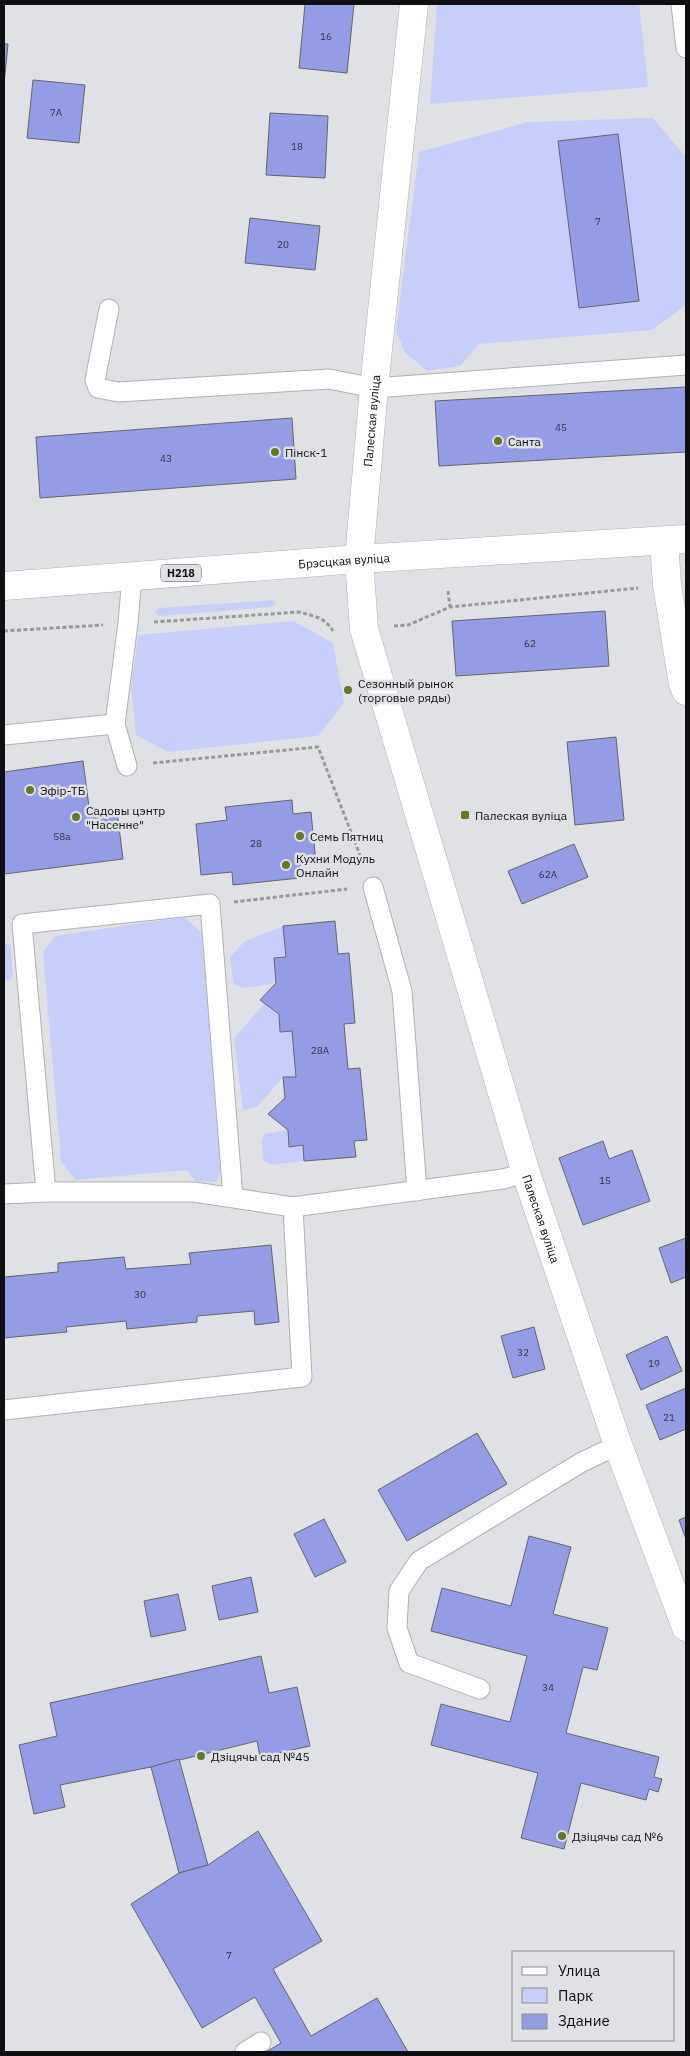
<svg xmlns="http://www.w3.org/2000/svg" width="690" height="2056" font-family="'IBM Plex Sans',sans-serif">
<style>
.green{fill:#c7cefa}
.building{fill:#949ce6;stroke:#656569}
.lines{fill:none;stroke-linecap:round;stroke-linejoin:round}
.service-casing{stroke:#b0b1b4;stroke-width:21}
.minor-casing{stroke:#b0b1b4;stroke-width:29}
.tertiary-casing{stroke:#b0b1b4;stroke-width:29}
.primary-casing{stroke:#b0b1b4;stroke-width:29}
.path{stroke:#98989c;stroke-width:3;stroke-dasharray:4 2.5;stroke-linecap:butt}
.service{stroke:#fff;stroke-width:19}
.minor{stroke:#fff;stroke-width:28}
.tertiary{stroke:#fff;stroke-width:28}
.primary{stroke:#fff;stroke-width:28}
.poi-dot{fill:#657827;stroke:#e0e1e5;stroke-width:2}
.labels{text-anchor:middle;dominant-baseline:central;stroke-width:5;stroke-linejoin:round;paint-order:stroke}
.number-label{font-size:10px;fill:#303246}
.shield{fill:#e0e1e5;stroke:#4e4e51;stroke-width:1}
.shield-label{font-size:11px;font-weight:bold;fill:#0f0f11}
.street-label{font-size:12px;fill:#0f0f11;stroke:#e0e1e5}
.poi-label{font-size:12px;fill:#0f0f11;stroke:#e0e1e5;text-anchor:start}
</style>
<rect width="100%" height="100%" fill="#e0e1e5"/>
<!-- green -->
<g class="green">
<polygon points="437,4 639,4 648,87 430,104"/>
<polygon points="653,118 686,157 686,305 652,330 479,344 460,366 427,371 405,352 396,331 419,152 528,122"/>
<polygon points="274,600 276,604 271,607 159,616 155,611 159,608"/>
<polygon points="293,621 333,643 344,703 318,736 168,752 136,735 131,687 138,635"/>
<polygon points="184,917 203,934 222,1169 216,1182 195,1181 187,1170 75,1180 61,1161 43,952 55,936"/>
<polygon points="283,926 286,957 274,959 276,983 244,988 234,985 230,957 245,941"/>
<polygon points="4,942 10,946 13,975 10,980 4,981"/>
<polygon points="265,1003 279,1014 280,1032 292,1031 296,1077 283,1077 257,1107 243,1110 234,1038"/>
<polygon points="288,1130 289,1146 303,1145 304,1161 271,1165 263,1160 262,1140 265,1134"/>
</g>
<!-- building -->
<g class="building">
<polygon points="305,4 354,4 347,73 299,68"/>
<polygon points="4,44 8,44 4,84"/>
<polygon points="33,80 85,85 79,143 27,138"/>
<polygon points="270,113 328,116 325,178 266,175"/>
<polygon points="618,134 639,301 579,308 558,141"/>
<polygon points="250,218 320,226 315,270 245,263"/>
<polygon points="686,387 686,452 439,466 435,401"/>
<polygon points="292,418 296,479 40,498 36,437"/>
<polygon points="605,611 609,666 456,676 452,621"/>
<polygon points="616,737 624,820 575,825 567,742"/>
<polygon points="83,761 90,814 117,811 123,859 4,874 4,772"/>
<polygon points="292,800 293,814 311,812 316,863 299,865 300,878 233,885 232,872 201,875 196,824 227,820 225,807"/>
<polygon points="574,844 588,877 522,904 508,871"/>
<polygon points="335,921 338,954 349,953 355,1023 344,1024 348,1069 360,1068 367,1140 354,1141 356,1157 304,1161 303,1145 289,1147 288,1130 268,1114 285,1098 283,1077 296,1077 292,1031 280,1032 279,1014 260,1000 276,983 274,958 286,957 283,926"/>
<polygon points="603,1141 609,1159 632,1150 650,1201 583,1225 559,1158"/>
<polygon points="686,1238 686,1277 671,1283 659,1248"/>
<polygon points="271,1245 279,1322 255,1325 254,1311 197,1316 197,1322 127,1329 126,1321 66,1327 67,1332 4,1338 4,1277 58,1272 58,1263 124,1257 126,1269 191,1264 189,1253"/>
<polygon points="534,1327 545,1369 513,1378 501,1336"/>
<polygon points="667,1336 682,1371 641,1390 626,1355"/>
<polygon points="686,1388 686,1429 660,1440 646,1405"/>
<polygon points="477,1433 507,1484 407,1541 378,1490"/>
<polygon points="686,1517 686,1539 679,1520"/>
<polygon points="324,1519 346,1562 315,1577 294,1534"/>
<polygon points="529,1536 571,1547 553,1614 608,1628 597,1670 583,1667 566,1733 659,1757 654,1777 662,1779 658,1792 649,1789 646,1800 581,1783 564,1849 521,1838 538,1773 431,1745 441,1704 510,1722 527,1656 431,1631 442,1588 511,1606"/>
<polygon points="251,1577 258,1612 219,1620 212,1586"/>
<polygon points="178,1594 186,1630 151,1637 144,1601"/>
<polygon points="261,1656 269,1693 297,1687 310,1746 260,1757 257,1741 151,1767 60,1785 65,1807 34,1814 19,1745 57,1736 50,1703"/>
<polygon points="179,1759 208,1865 179,1873 151,1767"/>
<polygon points="258,1831 322,1941 273,1969 311,2036 377,1998 408,2052 266,2052 281,2043 255,1997 202,2028 131,1904 179,1873 208,1865"/>
</g>
<g class="lines">
<defs>
<g id="service">
<polyline points="681,4 686,48"/>
<polyline points="109,309 95,380 98,388 118,392 329,379 374,388 686,365"/>
<polyline points="4,735 115,724"/>
<polyline points="127,766 115,724 128,623 132,577"/>
<polyline points="373,887 402,991 417,1191"/>
<polyline points="4,1194 46,1192"/>
<polyline points="233,1198 210,904 22,924 46,1192 194,1192 293,1207 503,1179 526,1173"/>
<polyline points="4,1410 302,1377 293,1207"/>
<polyline points="480,1689 409,1663 397,1628 399,1591 419,1561 582,1462 618,1445"/>
<polyline points="245,2052 261,2042"/>
</g>
<g id="minor">
<polyline points="664,541 667,585 683,684 686,691"/>
<path id="s1" d="M 359,559 L 374,388 L 414,4"/>
</g>
<g id="tertiary">
<path id="s2" d="M 359,559 L 364,629 L 526,1173 L 618,1445 L 686,1627"/>
</g>
<g id="primary">
<path id="s3" d="M 4,586 L 359,559 L 686,539"/>
</g>
</defs>
<!-- service casing -->
<use href="#service" class="service-casing"/>
<!-- minor casing -->
<use href="#minor" class="minor-casing"/>
<!-- tertiary casing -->
<use href="#tertiary" class="tertiary-casing"/>
<!-- primary casing -->
<use href="#primary" class="primary-casing"/>
<!-- path -->
<g class="path">
<polyline points="448,591 450,607"/>
<path d="M 154,622 L 299,612 C 313,616 325,617 333,631"/>
<polyline points="394,626 408,625 450,607 638,588"/>
<polyline points="4,631 103,625"/>
<polyline points="153,763 318,747 363,863"/>
<polyline points="234,902 347,889"/>
</g>
<!-- service -->
<use href="#service" class="service"/>
<!-- minor -->
<use href="#minor" class="minor"/>
<!-- tertiary -->
<use href="#tertiary" class="tertiary"/>
<!-- primary -->
<use href="#primary" class="primary"/>
</g>
<!-- markers -->
<g class="poi-dot">
<circle cx="498" cy="441" r="5"/>
<circle cx="275" cy="452" r="5"/>
<circle cx="348" cy="690" r="5"/>
<circle cx="30" cy="790" r="5"/>
<rect x="460" y="810" width="10" height="10" rx="2.5"/>
<circle cx="76" cy="817" r="5"/>
<circle cx="300" cy="836" r="5"/>
<circle cx="286" cy="865" r="5"/>
<circle cx="201" cy="1756" r="5"/>
<circle cx="562" cy="1836" r="5"/>
</g>
<g class="labels">
<!-- number labels -->
<g class="number-label">
<text x="326" y="36">16</text>
<text x="56" y="112">7А</text>
<text x="297" y="146">18</text>
<text x="598" y="221">7</text>
<text x="283" y="244">20</text>
<text x="561" y="427">45</text>
<text x="166" y="458">43</text>
<text x="530" y="643">62</text>
<text x="62" y="836">58a</text>
<text x="256" y="843">28</text>
<text x="548" y="874">62А</text>
<text x="320" y="1050">28А</text>
<text x="605" y="1180">15</text>
<text x="140" y="1294">30</text>
<text x="523" y="1352">32</text>
<text x="654" y="1363">19</text>
<text x="669" y="1417">21</text>
<text x="548" y="1687">34</text>
<text x="229" y="1955">7</text>
</g>
<!-- shield labels -->
<rect class="shield" x="161" y="564.5" width="40" height="17" rx="4"/>
<g class="shield-label">
<text x="181" y="573">Н218</text>
</g>
<!-- street labels -->
<g class="street-label">
<text stroke="none"><textPath href="#s1" startOffset="139">Палеская вуліца</textPath></text>
<text stroke="none"><textPath href="#s3" startOffset="341">Брэсцкая вуліца</textPath></text>
<text stroke="none"><textPath href="#s2" startOffset="686">Палеская вуліца</textPath></text>
</g>
<!-- poi labels -->
<g class="poi-label">
<text x="508" y="441">Санта</text>
<text x="285" y="452">Пінск-1</text>
<text x="358" y="683">Сезонный рынок<tspan x="358" dy="14">(торговые ряды)</tspan></text>
<text x="40" y="790">Эфір-ТБ</text>
<text x="86" y="810">Садовы цэнтр<tspan x="86" dy="14">"Насенне"</tspan></text>
<text x="475" y="815">Палеская вуліца</text>
<text x="310" y="836">Семь Пятниц</text>
<text x="296" y="858">Кухни Модуль<tspan x="296" dy="14">Онлайн</tspan></text>
<text x="211" y="1756">Дзіцячы сад №45</text>
<text x="572" y="1836">Дзіцячы сад №6</text>
</g>
</g>
<!-- border -->
<rect width="690" height="2056" fill="none" stroke="#0f0f11" stroke-width="10"/>
<!-- legend -->
<rect x="512" y="1951" width="162" height="90" fill="#e0e1e5" stroke="#8c8d90"/>
<rect x="522" y="1967" width="25" height="8" fill="#ffffff" stroke="#8c8d90"/>
<text x="558" y="1976" font-size="15" fill="#0f0f11">Улица</text>
<rect x="522" y="1988" width="25" height="15" fill="#c7cefa" stroke="#8c8d90"/>
<text x="558" y="2001" font-size="15" fill="#0f0f11">Парк</text>
<rect x="522" y="2014" width="25" height="15" fill="#949ce6" stroke="#8c8d90"/>
<text x="558" y="2026" font-size="15" fill="#0f0f11">Здание</text>
</svg>
